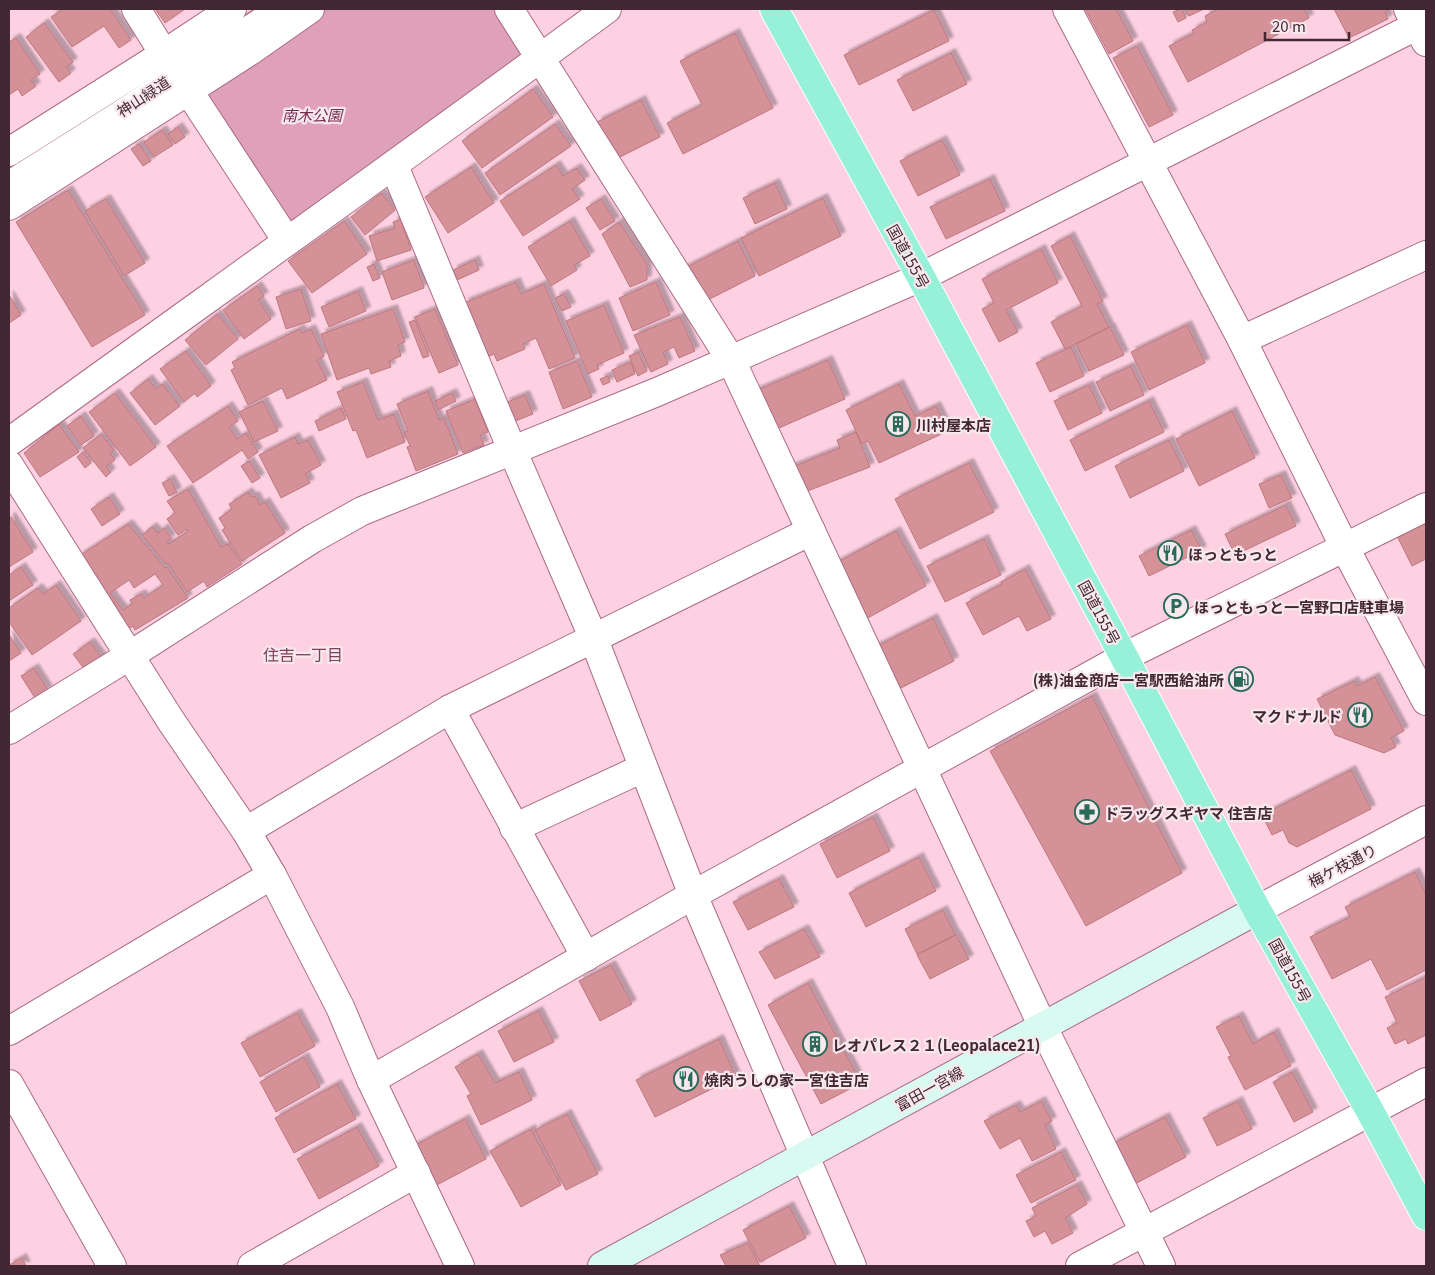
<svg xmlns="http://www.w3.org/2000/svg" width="1435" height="1275" font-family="Georgia,'Noto Sans JP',serif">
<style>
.green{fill:#dfa1ba}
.building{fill:#d59198;stroke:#be777e;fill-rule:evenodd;filter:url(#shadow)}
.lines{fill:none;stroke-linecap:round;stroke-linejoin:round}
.pedestrian-casing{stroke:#ab6a85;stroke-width:25}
.minor-casing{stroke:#ab6a85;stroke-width:30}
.tertiary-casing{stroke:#ab6a85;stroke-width:30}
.secondary-casing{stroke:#ab6a85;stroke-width:30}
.trunk-casing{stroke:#fff;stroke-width:30}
.pedestrian{stroke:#fff;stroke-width:22}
.minor{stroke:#fff;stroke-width:28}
.tertiary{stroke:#fff;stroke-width:28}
.secondary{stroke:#d8faf0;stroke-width:28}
.trunk{stroke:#97f0d8;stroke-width:28}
.labels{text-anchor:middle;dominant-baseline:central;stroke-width:4.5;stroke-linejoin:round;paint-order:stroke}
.street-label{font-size:15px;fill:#432833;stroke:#f7e8ed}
.park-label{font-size:15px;font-style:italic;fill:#762b4f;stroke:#f7e8ed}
.poi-label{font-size:15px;font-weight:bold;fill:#432833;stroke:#f7e8ed;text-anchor:start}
.neighbourhood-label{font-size:16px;fill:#7d405b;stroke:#f7e8ed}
</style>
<defs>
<filter id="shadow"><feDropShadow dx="4.5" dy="-4.5" stdDeviation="1" flood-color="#0004"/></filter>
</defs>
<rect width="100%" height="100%" fill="#fed1e2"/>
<!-- green -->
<polygon class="green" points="318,9 503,9 533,57 288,233 195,92"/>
<!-- building -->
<g class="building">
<polygon points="63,9 110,9 131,40 119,48 104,26 72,47 51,17"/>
<polygon points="155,9 185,9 165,23"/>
<polygon points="1085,9 1116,9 1133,41 1109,54"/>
<polygon points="1180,9 1182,9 1186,18 1178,22 1173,12"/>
<polygon points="1185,9 1204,9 1189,16"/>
<polygon points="1218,9 1304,9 1309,18 1188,82 1169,46 1194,33 1192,30 1207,22 1205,16"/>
<polygon points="1334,9 1391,9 1385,12 1388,19 1349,38"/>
<polygon points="934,10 949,41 859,85 844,55"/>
<polygon points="44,23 73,62 66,67 71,73 59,82 26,37"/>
<polygon points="735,33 773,108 683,154 667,123 702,105 680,61"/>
<polygon points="16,38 40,74 31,80 36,86 22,96 18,89 9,95 9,42"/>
<polygon points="1137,46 1173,115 1149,127 1113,58"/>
<polygon points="951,53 967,84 913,111 897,80"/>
<polygon points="533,89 553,117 482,168 462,141"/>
<polygon points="641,100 660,137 616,159 597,122"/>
<polygon points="555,124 571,146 500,195 485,173"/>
<polygon points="178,127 185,137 175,144 168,134"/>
<polygon points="162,130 173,145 154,157 144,142"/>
<polygon points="942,140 960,175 918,196 900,161"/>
<polygon points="139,144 151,161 143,166 131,149"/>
<polygon points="556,165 563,176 577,168 585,180 572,189 580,199 523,236 500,201"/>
<polygon points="471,167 494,203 448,233 425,197"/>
<polygon points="990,179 1005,211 946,239 930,207"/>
<polygon points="775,183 787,209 755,224 743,198"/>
<polygon points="68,190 145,315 92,347 16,222"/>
<polygon points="381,193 395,210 365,235 351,217"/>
<polygon points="823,198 841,236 759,276 741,238"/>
<polygon points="106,199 145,263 124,276 85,211"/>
<polygon points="601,199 615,221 600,230 586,208"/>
<polygon points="401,219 411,250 377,261 369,236 395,228 393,222"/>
<polygon points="344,221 367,254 312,293 288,261"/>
<polygon points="570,221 590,256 574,265 577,270 551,286 528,247"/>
<polygon points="619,222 647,264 647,280 630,287 602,234"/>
<polygon points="1070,236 1103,301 1097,304 1109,327 1065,349 1051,322 1082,306 1051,246"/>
<polygon points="738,241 755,276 700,304 683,269"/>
<polygon points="1041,249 1058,283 1006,310 1018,332 999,342 982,309 994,303 982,279"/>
<polygon points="414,260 424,288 392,300 382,272"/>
<polygon points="475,260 479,270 457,280 453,270"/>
<polygon points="374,264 380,278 373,281 367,267"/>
<polygon points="516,282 521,294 544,284 575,358 549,369 536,338 523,344 525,349 497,361 494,354 487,357 464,303"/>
<polygon points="656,282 670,315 633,331 619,298"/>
<polygon points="257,286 264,296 258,300 271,319 244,339 223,310"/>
<polygon points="301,289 311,321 286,329 276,297"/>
<polygon points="358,291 366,311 329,327 321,307"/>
<polygon points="564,294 571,307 562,311 555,298"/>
<polygon points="9,295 21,315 9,323"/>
<polygon points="604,305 624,353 597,365 599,369 588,374 566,321"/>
<polygon points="393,309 405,342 398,345 401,356 389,361 391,367 371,374 369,368 337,380 321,334"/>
<polygon points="435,309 458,365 439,373 415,317"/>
<polygon points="217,314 238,339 206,365 185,340"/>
<polygon points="680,317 695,351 679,358 674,347 663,352 668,364 651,372 634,335"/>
<polygon points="415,320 429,356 423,358 409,322"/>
<polygon points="1187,325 1205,363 1149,390 1131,352"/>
<polygon points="1110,327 1124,355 1089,371 1076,344"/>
<polygon points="300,329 302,333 311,329 324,356 317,360 327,380 287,399 282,388 248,405 231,370 235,368 232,362"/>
<polygon points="1071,347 1084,376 1050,392 1036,363"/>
<polygon points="186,351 211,386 197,397 195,393 184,402 160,369"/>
<polygon points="638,352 647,371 638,376 629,356"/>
<polygon points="828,360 845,399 770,432 753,392"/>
<polygon points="577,361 592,397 563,409 549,372"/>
<polygon points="631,362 635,374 617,382 612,370"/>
<polygon points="1131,366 1144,395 1110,411 1096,382"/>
<polygon points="608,376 610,382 603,385 600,379"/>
<polygon points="148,379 156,389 162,384 180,406 155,425 130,393"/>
<polygon points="363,382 378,420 394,414 405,442 367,458 356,430 353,431 337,392"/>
<polygon points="899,384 915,416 936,406 948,431 879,463 868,441 862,444 846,410"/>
<polygon points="1089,385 1102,413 1068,430 1054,401"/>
<polygon points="428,391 439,420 444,418 458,454 416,471 407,447 410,446 404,432 408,431 397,404"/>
<polygon points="115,393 156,447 130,466 89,412"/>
<polygon points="452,393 456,401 438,410 435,401"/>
<polygon points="525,395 533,414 513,422 505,403"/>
<polygon points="475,399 488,432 480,435 484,445 463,453 446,411"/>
<polygon points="263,401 278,431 254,442 239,412"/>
<polygon points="1149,401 1164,432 1085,471 1070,440"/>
<polygon points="228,406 238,421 229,427 237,439 246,433 258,452 248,459 242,450 193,483 167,446"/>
<polygon points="341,408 346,419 319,431 315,421"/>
<polygon points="1232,411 1255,458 1199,486 1176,439"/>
<polygon points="81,416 94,436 81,445 67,426"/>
<polygon points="59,424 79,452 40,477 24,453"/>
<polygon points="856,432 870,467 797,495 787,469 840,448 837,440"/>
<polygon points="101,434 114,450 110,453 115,460 106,466 111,472 106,477 83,448"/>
<polygon points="295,437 298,444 308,440 321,465 305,474 310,483 281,498 259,455"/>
<polygon points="1169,440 1184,471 1130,498 1115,466"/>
<polygon points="83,452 91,463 85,468 77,457"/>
<polygon points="249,461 260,478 252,483 241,466"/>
<polygon points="969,463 994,512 920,549 895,499"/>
<polygon points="1281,475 1292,498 1269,508 1259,484"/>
<polygon points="170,479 177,492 169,496 162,483"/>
<polygon points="188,489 221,547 228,544 242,564 207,587 204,581 187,592 168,563 166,564 142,535 152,527 158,533 164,528 171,538 166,542 169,544 188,531 187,529 178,535 167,519 175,513 167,501"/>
<polygon points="248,492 251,497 255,496 260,505 265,502 285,533 242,561 222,530 225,528 219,518 232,509 229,504"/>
<polygon points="109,497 120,514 102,526 91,509"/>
<polygon points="1286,505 1296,526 1235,555 1225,534"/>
<polygon points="1426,514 1426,559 1412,566 1394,530"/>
<polygon points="11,517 33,552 9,567 9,518"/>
<path d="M 128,524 L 165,568 L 167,567 L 188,598 L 135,630 L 133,626 L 124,632 L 79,556 ZM 155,574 L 163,585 L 144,598 L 141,594 L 130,600 L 132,604 L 123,610 L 110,593 L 129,580 L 134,588 Z"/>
<polygon points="1191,530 1202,550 1149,576 1139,556"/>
<polygon points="896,531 926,586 864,620 834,564"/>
<polygon points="984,539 1001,575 945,602 927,566"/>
<polygon points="21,567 33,585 9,601 9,575"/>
<polygon points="1025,569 1051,619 1027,631 1019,616 983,635 966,603 1002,584 1001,582"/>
<polygon points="56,585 81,621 32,655 9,622 9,608 38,588 43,594"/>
<polygon points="933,618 954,661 893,692 871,649"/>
<polygon points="9,635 21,653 9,661"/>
<polygon points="90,642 102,658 85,670 73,654"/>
<polygon points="34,668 48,690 35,698 21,676"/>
<polygon points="1375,677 1404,731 1391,738 1396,747 1384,753 1335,735 1317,699 1354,681 1357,686"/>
<polygon points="1092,696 1182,873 1086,926 990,751"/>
<polygon points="1351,770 1371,809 1297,847 1289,843 1283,830 1272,835 1262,815"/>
<polygon points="873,817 890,851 837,878 820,844"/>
<polygon points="919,857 936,891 866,927 849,893"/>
<polygon points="1415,872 1426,894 1426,970 1387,990 1371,959 1332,979 1310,937 1350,917 1345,907"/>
<polygon points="779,879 794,907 748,930 733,902"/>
<polygon points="943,910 955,935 917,954 905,929"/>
<polygon points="804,929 820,957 775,979 759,952"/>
<polygon points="956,935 969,959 930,979 917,955"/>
<polygon points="611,965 632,1004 600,1021 579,981"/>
<polygon points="1426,977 1426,1035 1408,1044 1406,1039 1395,1044 1387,1028 1397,1023 1385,997"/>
<polygon points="808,983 861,1083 821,1104 768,1005"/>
<polygon points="538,1011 554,1042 514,1062 498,1031"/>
<polygon points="297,1013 315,1046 260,1077 241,1043"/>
<polygon points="1239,1016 1253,1044 1274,1032 1291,1066 1245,1090 1228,1057 1231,1056 1216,1027"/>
<polygon points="719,1039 736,1077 655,1117 636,1080"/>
<polygon points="478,1054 495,1083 519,1072 532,1100 481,1125 467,1096 471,1094 455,1067"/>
<polygon points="304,1057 320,1087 276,1112 260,1082"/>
<polygon points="1292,1072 1313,1112 1294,1122 1273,1082"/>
<polygon points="337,1084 356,1119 294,1153 275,1118"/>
<polygon points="1041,1101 1052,1121 1045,1125 1056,1149 1032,1161 1020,1138 1000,1149 984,1121 1016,1105 1020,1112"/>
<polygon points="1238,1101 1252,1129 1217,1146 1203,1118"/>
<polygon points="567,1114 598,1174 566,1190 535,1130"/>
<polygon points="1165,1117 1186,1157 1133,1185 1112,1144"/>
<polygon points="465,1119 486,1159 433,1187 412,1147"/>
<polygon points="357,1127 379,1166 319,1199 297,1159"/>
<polygon points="531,1129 561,1185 521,1207 490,1151"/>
<polygon points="1061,1152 1076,1180 1031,1203 1016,1175"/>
<polygon points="1077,1185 1087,1204 1065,1218 1073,1233 1052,1244 1045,1231 1034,1237 1026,1221 1036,1216 1032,1208"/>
<polygon points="789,1206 806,1238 760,1262 743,1230"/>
<polygon points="748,1243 760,1266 726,1266 720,1255"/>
<polygon points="22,1258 26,1266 9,1266 9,1265"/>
</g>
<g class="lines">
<defs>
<polyline id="pedestrian" points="9,182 118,113 276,9"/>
<g id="minor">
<polyline points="136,9 164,54"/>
<polyline points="509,9 731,360 1042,1025 1161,1266"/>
<polyline points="1067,9 1242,340 1345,548 1426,701"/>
<polyline points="1408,9 1426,42"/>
<polyline points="188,90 287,241"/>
<polyline points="9,152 164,54 232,9"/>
<polyline points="394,166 513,452 593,637 693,895 852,1266"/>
<polyline points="9,206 250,51 310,9"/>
<polyline points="1242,340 1426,255"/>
<path d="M 9,442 C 208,298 409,155 607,9"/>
<polyline points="9,465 171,721 246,831 272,875 340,1007 371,1080 460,1266"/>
<polyline points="450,709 586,957"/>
<polyline points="9,730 129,656"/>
<polyline points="514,828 643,768"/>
<polyline points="246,831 450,709 811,531"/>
<polyline points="9,1031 272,875"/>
<polyline points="371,1080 693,895 1124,657 1426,507"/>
<polyline points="9,1084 112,1266"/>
<polyline points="252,1266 416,1173"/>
<polyline points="1080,1266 1426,1082"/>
</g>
<g id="tertiary">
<polyline points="129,656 312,539 362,511 657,392 921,277 1426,21"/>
<polyline points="1257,910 1426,820"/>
</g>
<polyline id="secondary" points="602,1266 1257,910"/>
<polyline id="trunk" points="774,9 921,277 1124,657 1257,910 1370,1111 1426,1216"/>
</defs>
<!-- pedestrian casing -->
<use href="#pedestrian" class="pedestrian-casing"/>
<!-- minor casing -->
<use href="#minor" class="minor-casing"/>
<!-- tertiary casing -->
<use href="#tertiary" class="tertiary-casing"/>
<!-- secondary casing -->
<use href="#secondary" class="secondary-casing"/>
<!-- trunk casing -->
<use href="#trunk" class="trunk-casing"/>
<!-- pedestrian -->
<use href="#pedestrian" class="pedestrian"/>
<!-- minor -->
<use href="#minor" class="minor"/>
<!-- tertiary -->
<use href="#tertiary" class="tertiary"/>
<!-- secondary -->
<use href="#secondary" class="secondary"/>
<!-- trunk -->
<use href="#trunk" class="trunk"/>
</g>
<!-- icons -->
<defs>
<symbol id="building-ring" viewBox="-11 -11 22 22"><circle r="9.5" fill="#f7e8ed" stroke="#296a59" stroke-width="1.5"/><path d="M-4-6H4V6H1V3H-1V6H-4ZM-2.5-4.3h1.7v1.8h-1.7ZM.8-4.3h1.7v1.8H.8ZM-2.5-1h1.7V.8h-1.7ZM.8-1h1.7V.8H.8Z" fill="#296a59"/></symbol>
<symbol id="restaurant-ring" viewBox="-11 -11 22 22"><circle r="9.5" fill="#f7e8ed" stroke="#296a59" stroke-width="1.5"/><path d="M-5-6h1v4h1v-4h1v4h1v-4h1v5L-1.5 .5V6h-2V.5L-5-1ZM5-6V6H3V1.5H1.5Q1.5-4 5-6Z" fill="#296a59"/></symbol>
<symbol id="parking-ring" viewBox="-11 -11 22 22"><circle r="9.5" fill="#f7e8ed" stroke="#296a59" stroke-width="1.5"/><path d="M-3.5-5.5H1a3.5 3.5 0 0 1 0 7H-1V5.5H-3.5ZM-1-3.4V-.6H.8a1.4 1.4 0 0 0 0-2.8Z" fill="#296a59"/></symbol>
<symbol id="fuel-ring" viewBox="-11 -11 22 22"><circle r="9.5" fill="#f7e8ed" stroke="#296a59" stroke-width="1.5"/><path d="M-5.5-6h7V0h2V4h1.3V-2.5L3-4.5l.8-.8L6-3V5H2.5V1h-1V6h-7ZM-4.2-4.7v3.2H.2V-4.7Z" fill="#296a59"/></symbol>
<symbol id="pharmacy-ring" viewBox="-11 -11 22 22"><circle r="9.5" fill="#f7e8ed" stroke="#296a59" stroke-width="1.5"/><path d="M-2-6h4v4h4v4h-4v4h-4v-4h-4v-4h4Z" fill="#296a59"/></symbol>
</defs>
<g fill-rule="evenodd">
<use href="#building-ring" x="884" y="410" width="28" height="28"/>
<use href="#restaurant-ring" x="1156" y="539" width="28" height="28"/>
<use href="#parking-ring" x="1162" y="592" width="28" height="28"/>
<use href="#fuel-ring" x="1227" y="665" width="28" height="28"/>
<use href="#restaurant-ring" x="1346" y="701" width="28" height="28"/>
<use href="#pharmacy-ring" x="1073" y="798" width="28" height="28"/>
<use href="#building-ring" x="801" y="1030" width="28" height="28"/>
<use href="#restaurant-ring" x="672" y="1065" width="28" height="28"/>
</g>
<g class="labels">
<!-- street labels -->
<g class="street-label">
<text transform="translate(143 96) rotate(-33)">神山緑道</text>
<text transform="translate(909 256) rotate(61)">国道155号</text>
<text transform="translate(1100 612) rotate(62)">国道155号</text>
<text transform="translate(1342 865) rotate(-28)">梅ケ枝通り</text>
<text transform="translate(1291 970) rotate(61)">国道155号</text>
<text transform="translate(929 1088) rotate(-29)">富田一宮線</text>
</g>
<!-- park labels -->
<g class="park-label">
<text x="312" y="114">南木公園</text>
</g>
<!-- poi labels -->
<g class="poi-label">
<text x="916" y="424">川村屋本店</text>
<text x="1188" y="553">ほっともっと</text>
<text x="1194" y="606">ほっともっと一宮野口店駐車場</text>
<text x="1224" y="679" text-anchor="end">(株)油金商店一宮駅西給油所</text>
<text x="1342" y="715" text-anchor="end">マクドナルド</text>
<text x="1104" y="812">ドラッグスギヤマ 住吉店</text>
<text x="832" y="1044">レオパレス２１(Leopalace21)</text>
<text x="704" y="1079">焼肉うしの家一宮住吉店</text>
</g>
<!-- neighbourhood labels -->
<g class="neighbourhood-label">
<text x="303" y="654">住吉一丁目</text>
</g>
</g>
<!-- border -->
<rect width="1435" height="1275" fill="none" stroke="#432833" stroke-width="20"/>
<!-- scale -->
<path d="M1265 32v8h84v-8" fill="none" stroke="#432833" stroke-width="2.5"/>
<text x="1272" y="32" font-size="15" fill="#432833" stroke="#f7e8ed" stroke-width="4" paint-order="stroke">20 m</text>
</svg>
